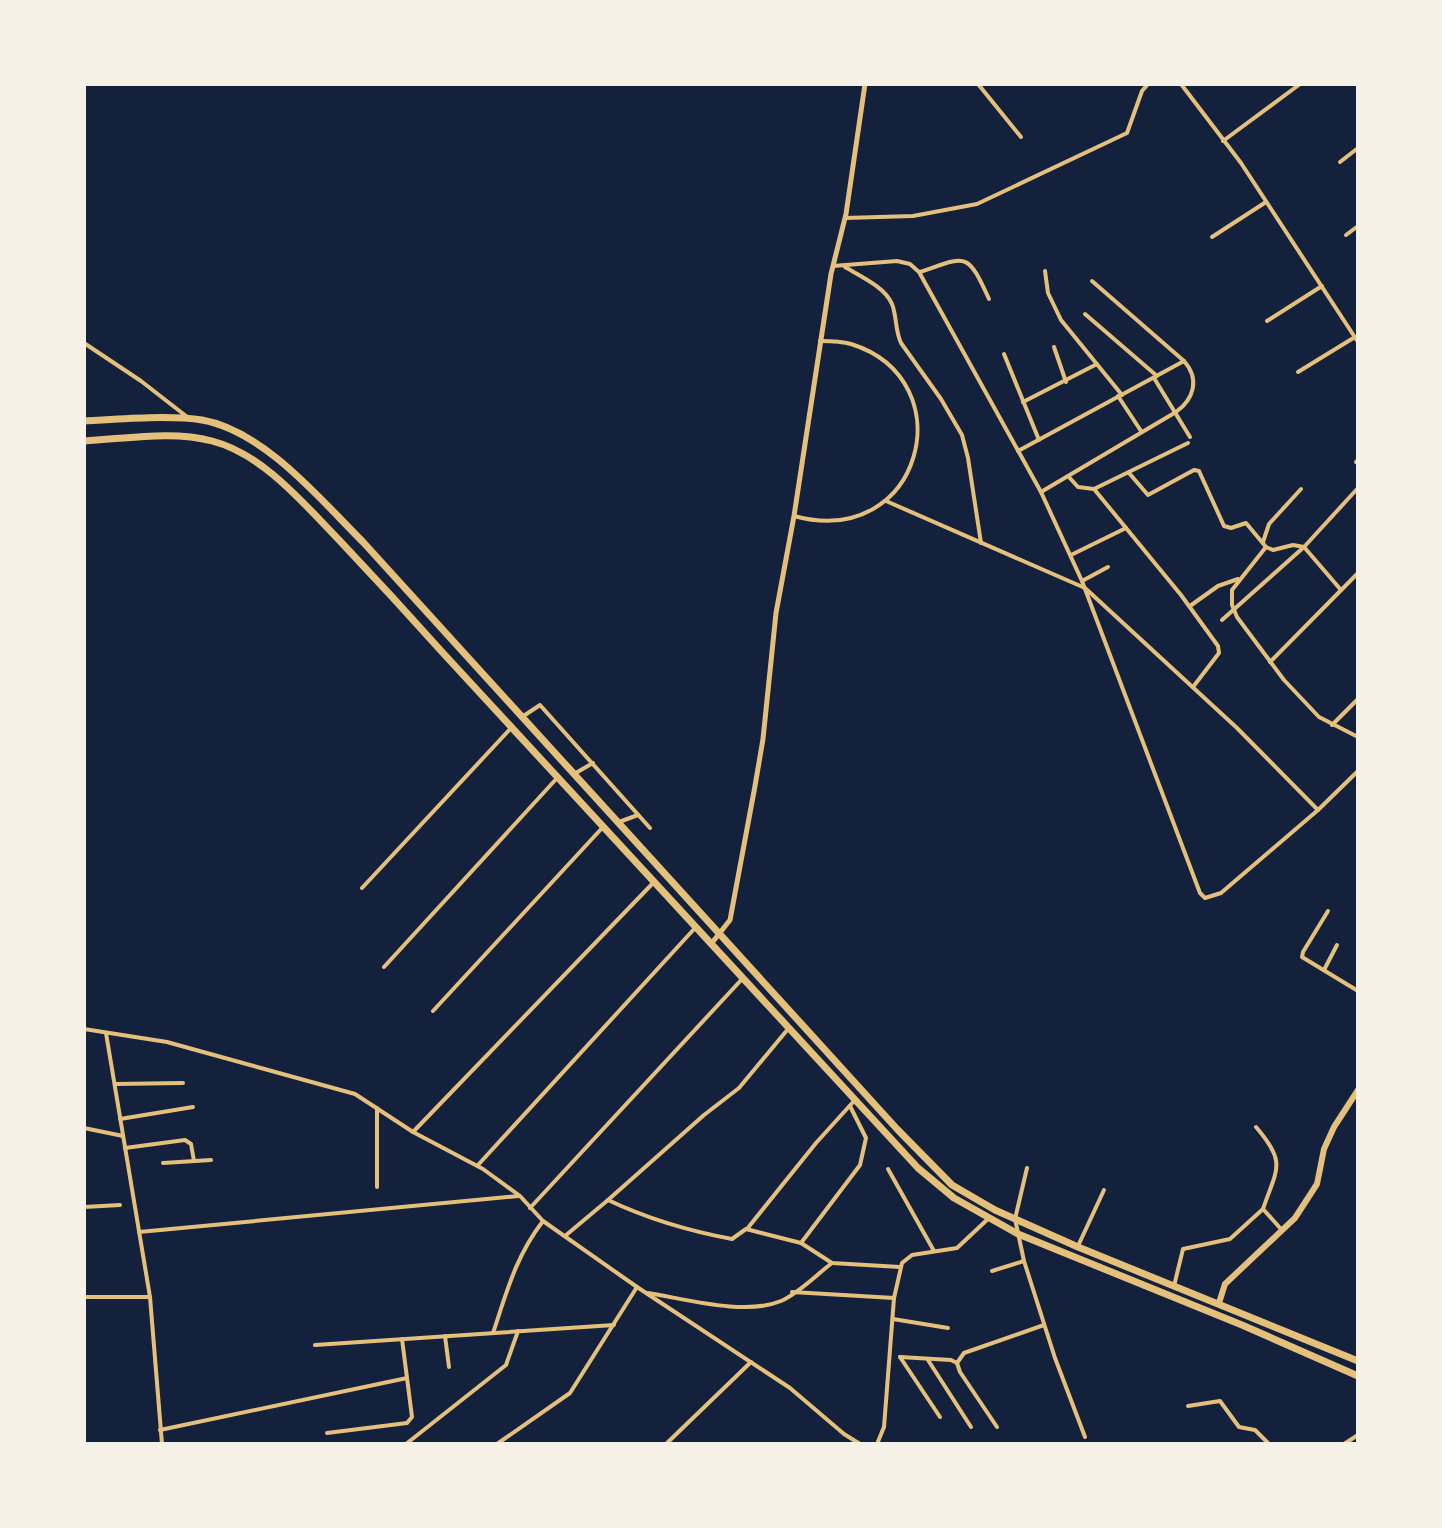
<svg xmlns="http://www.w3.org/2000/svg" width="1442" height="1528" font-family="'Source Sans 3',sans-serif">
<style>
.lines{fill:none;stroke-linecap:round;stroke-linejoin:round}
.minor{stroke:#e5c07b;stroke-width:4}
.tertiary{stroke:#e5c07b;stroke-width:5}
.secondary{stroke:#e5c07b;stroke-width:6}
.primary{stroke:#e5c07b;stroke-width:7}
</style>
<rect width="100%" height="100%" fill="#14213d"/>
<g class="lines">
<!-- minor -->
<g class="minor">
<polyline points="978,84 1021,137"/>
<polyline points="1181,84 1241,163 1358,342"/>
<polyline points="1223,141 1300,84"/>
<polyline points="1340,162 1358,148"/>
<polyline points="845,218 913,216 977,204 1127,133 1142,91 1148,84"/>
<polyline points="1346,235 1358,226"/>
<polyline points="1212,237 1266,202"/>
<polyline points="833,266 897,261 910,264 919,272 1041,492 1082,581 1200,893 1205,898 1221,893 1318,810 1358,771"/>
<path d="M 845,267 C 860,276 885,287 892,304 C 897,317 895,330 901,343 L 941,399 L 962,435 L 968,458 L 981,543"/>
<polyline points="1045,271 1048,293 1061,320 1122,395"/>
<path d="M 920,272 C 967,256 967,251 989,299"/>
<polyline points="1085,314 1157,376"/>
<polyline points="1267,321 1322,286"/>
<polyline points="84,343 141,381 186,416"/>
<polyline points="1054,347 1066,382"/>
<polyline points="1004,354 1039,440"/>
<polyline points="1298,372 1355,337"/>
<polyline points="1154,378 1190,437"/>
<polyline points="1118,396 1141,431"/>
<polyline points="1023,402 1097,364"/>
<polyline points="1018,451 1184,361"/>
<polyline points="1356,462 1358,460"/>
<polyline points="1129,473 1148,495 1194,470 1199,471 1224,526 1231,528 1246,523 1266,547 1273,550 1293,545 1304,547 1341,590"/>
<polyline points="1068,476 1078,487 1094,489 1188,443"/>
<polyline points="1094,489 1181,595 1218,646 1219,653 1193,687"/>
<path d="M 1041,492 L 1176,412 C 1194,399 1200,379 1184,361 L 1092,281"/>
<polyline points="886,501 1085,588 1237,728 1318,810"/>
<path d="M 794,516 C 922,551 966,380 851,344 C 841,341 830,341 820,341"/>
<polyline points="1263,542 1269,524 1301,489"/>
<polyline points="1266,547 1232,590 1232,605 1237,617 1284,680 1319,717 1358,737"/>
<polyline points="1071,555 1126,528"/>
<polyline points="1082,581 1108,567"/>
<polyline points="1190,606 1218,586 1238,579"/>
<polyline points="1222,620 1304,547 1358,488"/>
<polyline points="1270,662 1358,573"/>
<polyline points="522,717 540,705 650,828"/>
<polyline points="1332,725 1358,699"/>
<polyline points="574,774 593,763"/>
<polyline points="619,822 638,815"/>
<polyline points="362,888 512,727"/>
<polyline points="1328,911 1303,952 1302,957 1358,991"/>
<polyline points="384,967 558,777"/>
<polyline points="1324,970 1337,945"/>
<polyline points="433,1011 603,827"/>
<polyline points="84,1029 167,1042 355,1094 413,1132 483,1169 520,1196 543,1221 637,1287 790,1388 844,1434 860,1444"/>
<polyline points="106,1033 150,1297 162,1444"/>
<polyline points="115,1084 183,1083"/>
<polyline points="377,1108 377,1187"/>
<polyline points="120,1119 193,1107"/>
<path d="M 1256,1127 C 1287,1163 1277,1168 1263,1209 L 1281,1229"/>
<polyline points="84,1128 123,1136"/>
<polyline points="413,1132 654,882"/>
<polyline points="125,1148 185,1140 191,1144 194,1161"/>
<polyline points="163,1163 211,1160"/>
<polyline points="478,1165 695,928"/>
<polyline points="1027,1168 1015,1219 1024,1261 1055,1358 1085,1437"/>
<polyline points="888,1169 934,1251"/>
<polyline points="608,1200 704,1115 739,1088 788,1029"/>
<polyline points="84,1207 120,1205"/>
<polyline points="530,1208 743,978"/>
<polyline points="747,1229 816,1143 854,1101"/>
<polyline points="139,1232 519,1196"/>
<path d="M 565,1236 L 608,1200 C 648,1219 689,1231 732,1239 L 746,1229 L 801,1243 L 832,1263 L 900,1267"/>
<polyline points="801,1243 860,1165 866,1138 850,1106"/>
<polyline points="1078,1246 1104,1190"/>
<polyline points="992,1271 1024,1261"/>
<polyline points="1174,1286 1183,1249 1230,1239 1263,1209"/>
<polyline points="792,1292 894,1298"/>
<path d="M 648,1293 C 686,1299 745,1316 781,1301 C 799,1293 816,1275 832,1263"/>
<polyline points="84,1297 150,1297"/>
<polyline points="893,1319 948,1328"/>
<path d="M 493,1333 C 507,1291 516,1256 543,1221"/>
<polyline points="445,1336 449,1367"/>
<polyline points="315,1345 614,1325"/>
<polyline points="900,1357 940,1417"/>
<polyline points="900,1357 951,1360 957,1363"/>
<polyline points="928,1360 971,1427"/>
<polyline points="1188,1406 1220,1401 1239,1427 1255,1430 1269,1444"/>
<polyline points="997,1427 960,1372 957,1363 964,1353 1044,1325"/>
<polyline points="160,1430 407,1378"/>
<polyline points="327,1433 407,1423 412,1417 402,1339"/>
<polyline points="406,1444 506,1365 518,1331"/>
<polyline points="497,1444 570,1393 637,1287"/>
<polyline points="666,1444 751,1362"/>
<polyline points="877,1444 884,1427 894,1298 902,1263 912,1255 957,1248 989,1218"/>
<polyline points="1344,1444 1358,1435"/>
</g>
<!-- tertiary -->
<polyline class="tertiary" points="711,944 730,920 755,786 763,739 776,613 794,516 831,274 846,214 865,84"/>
<!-- secondary -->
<polyline class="secondary" points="1219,1303 1225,1284 1295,1218 1317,1184 1324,1149 1334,1127 1358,1090"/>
<!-- primary -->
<g class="primary">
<path d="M 84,421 C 117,419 170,415 202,420 C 264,431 320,499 363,542 L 897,1129 L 952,1185 L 995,1210 L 1078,1247 L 1358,1361"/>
<path d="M 84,441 C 125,439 172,430 212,441 C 263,454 304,504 340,541 C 375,578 409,615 443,653 L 918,1168 L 954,1198 L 1018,1234 L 1242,1325 L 1358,1376"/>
</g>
</g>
<!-- border -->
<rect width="1442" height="1528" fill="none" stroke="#f6f1e7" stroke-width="172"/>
</svg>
